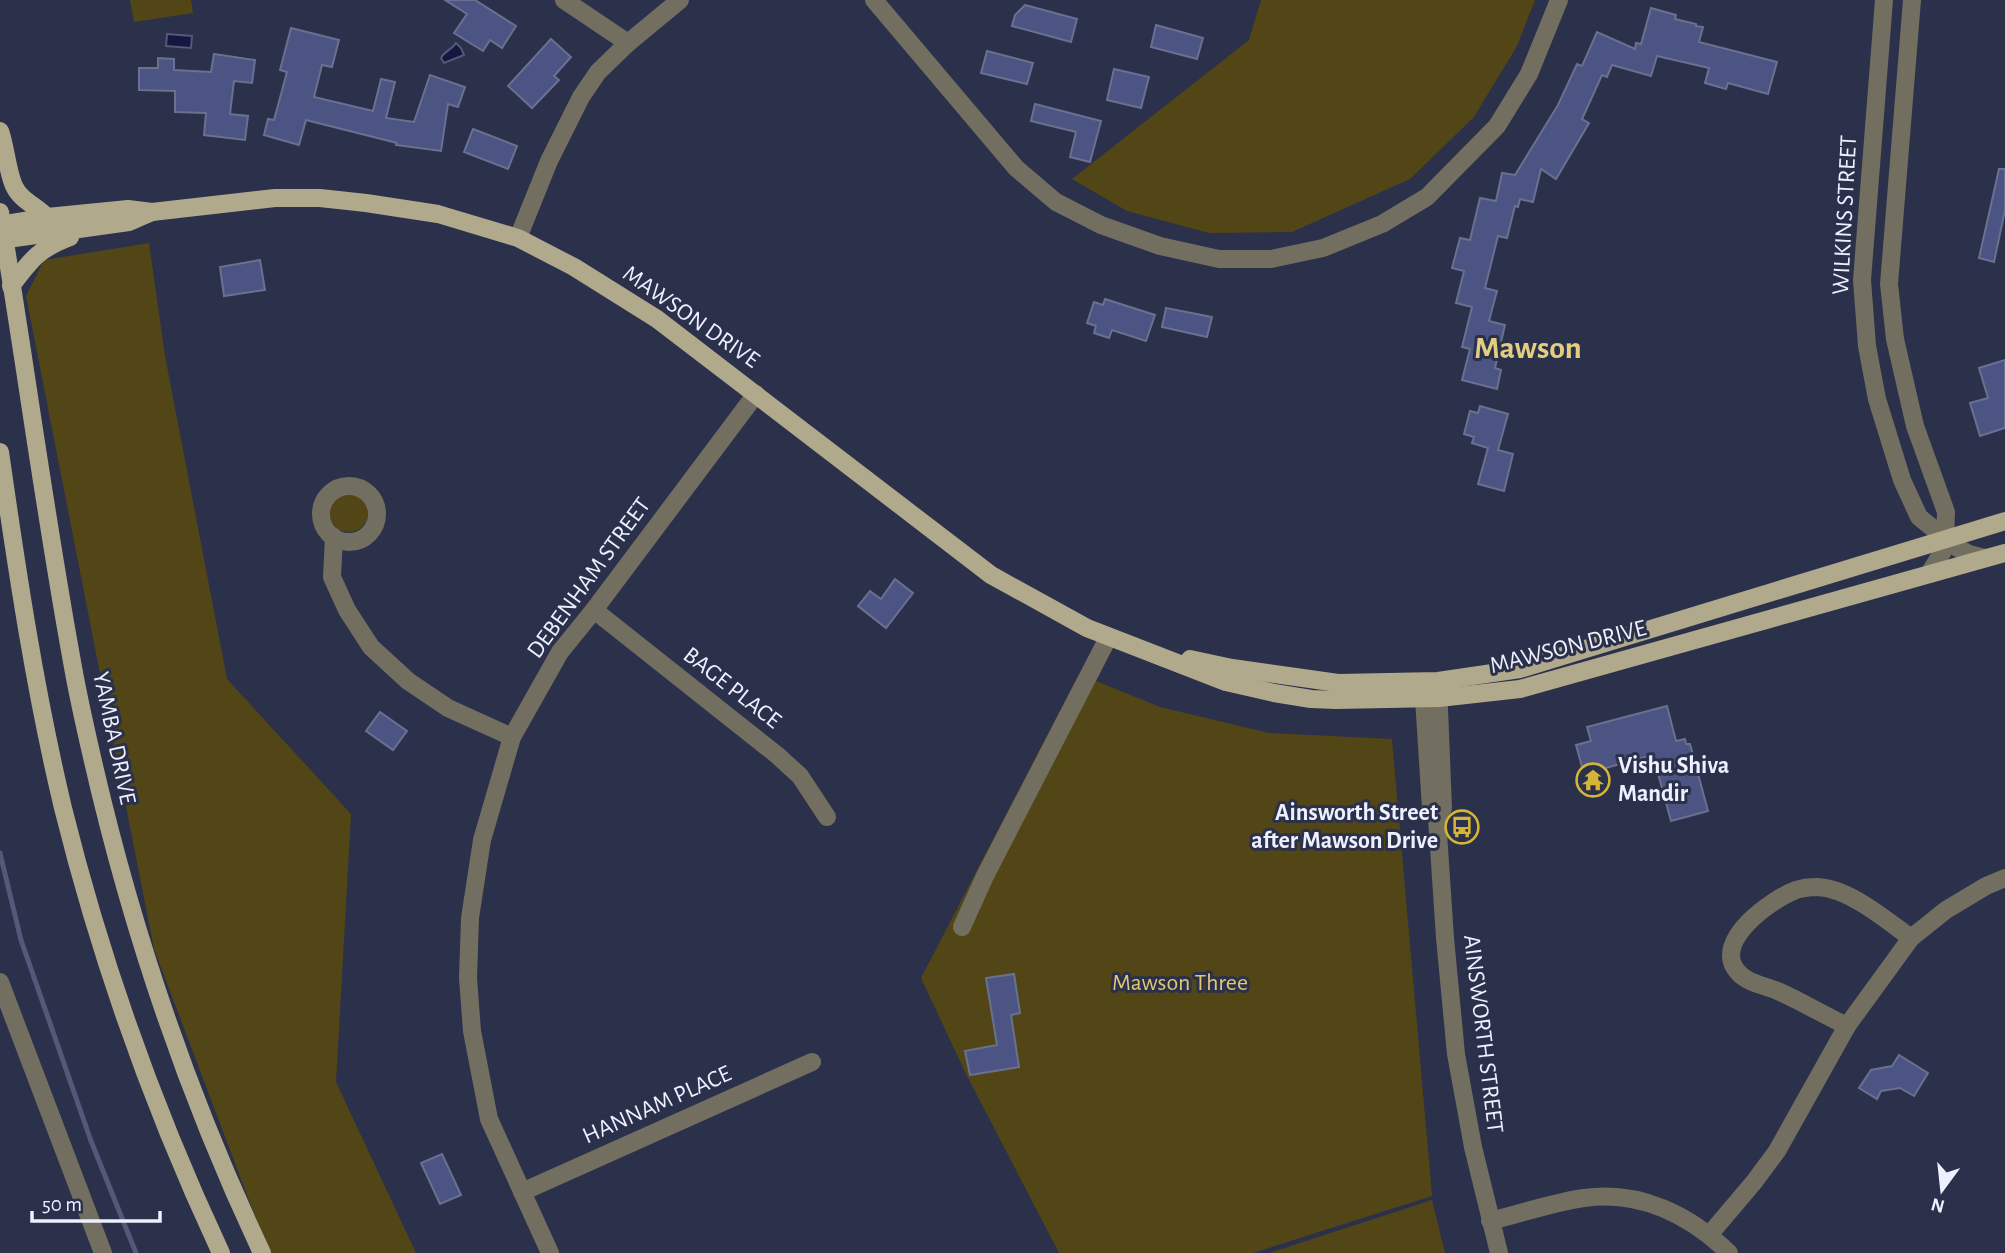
<svg xmlns="http://www.w3.org/2000/svg" width="2005" height="1253" font-family="'Alegreya Sans',sans-serif">
<style>
.green{fill:#534616}
.water{fill:#141740;stroke:#555879;stroke-width:2}
.lines{fill:none;stroke-linecap:round;stroke-linejoin:round}
.stream{stroke:#555879;stroke-width:5}
.building{fill:#4c5484;stroke:#6a708f;stroke-width:2}
.minor{stroke:#726e60;stroke-width:18}
.major{stroke:#b1a98c;stroke-width:18}
.labels{text-anchor:middle;dominant-baseline:central;stroke-width:6;stroke-linejoin:round;paint-order:stroke}
.street-label{font-size:24px;fill:#edf0ff;stroke:#2b304b}
.poi-label{font-size:24px;font-weight:bold;fill:#edf0ff;stroke:#2b304b;text-anchor:start}
.park-label{font-size:24px;fill:#dfc874;stroke:#2b304b}
.district-label{font-size:32px;font-weight:bold;fill:#e2ce80;stroke:#2b304b}
</style>
<rect width="100%" height="100%" fill="#2b304b"/>
<!-- green -->
<g class="green">
<polygon points="130,0 191,0 193,13 134,22"/>
<polygon points="1261,0 1535,0 1517,46 1474,117 1410,179 1292,232 1209,233 1127,211 1072,179 1249,40"/>
<polygon points="149,243 165,356 227,679 351,814 336,1082 416,1253 269,1253 154,949 26,296 44,260"/>
<circle cx="349" cy="513" r="19"/>
<polygon points="1079,674 1160,707 1269,733 1392,739 1432,1196 1253,1253 1059,1253 966,1074 921,978"/>
<polygon points="1432,1200 1445,1253 1269,1253"/>
</g>
<!-- water -->
<g class="water">
<polygon points="167,34 192,36 191,48 166,46"/>
<path d="M 456,43 L 461,48 L 464,55 L 444,63 L 441,58 C 445,50 452,50 456,43 Z"/>
</g>
<g class="lines">
<!-- stream -->
<polyline class="stream" points="0,853 21,940 91,1141 136,1253"/>
</g>
<!-- building -->
<g class="building">
<polygon points="445,0 475,0 516,26 502,48 490,40 483,51 454,33 467,14"/>
<polygon points="1025,5 1077,19 1071,42 1012,26 1015,15"/>
<polygon points="1651,8 1676,15 1675,19 1696,24 1696,26 1703,27 1699,42 1777,62 1768,94 1728,83 1726,89 1705,83 1709,68 1657,56 1651,76 1612,65 1607,77 1602,75 1582,119 1589,123 1556,179 1541,169 1533,202 1520,199 1518,207 1515,206 1507,238 1498,236 1485,288 1497,291 1489,321 1505,325 1495,368 1501,370 1497,389 1462,380 1470,349 1462,347 1472,307 1456,303 1464,271 1452,268 1460,238 1470,240 1480,198 1496,201 1502,173 1515,175 1558,105 1577,64 1582,66 1597,32 1635,49 1636,43 1641,44"/>
<polygon points="1156,25 1203,38 1197,59 1151,47"/>
<polygon points="291,28 339,40 332,67 322,65 314,97 373,111 381,79 395,82 386,118 414,122 430,75 465,87 458,107 448,104 441,151 396,145 397,143 306,120 299,145 264,135 268,119 274,120 287,72 280,70"/>
<polygon points="551,39 571,57 554,76 559,80 532,108 508,86"/>
<polygon points="987,51 1033,63 1027,84 981,73"/>
<polygon points="214,54 255,60 252,83 234,81 230,114 248,116 245,140 204,135 206,113 175,112 175,91 139,90 139,68 158,68 158,58 174,59 174,70 211,72"/>
<polygon points="1114,69 1149,77 1141,108 1107,100"/>
<polygon points="1035,104 1101,121 1090,162 1070,157 1076,132 1031,121"/>
<polygon points="473,129 517,146 508,169 464,152"/>
<polygon points="1999,169 2005,169 2005,210 1994,262 1979,258"/>
<polygon points="260,260 265,290 224,296 220,267"/>
<polygon points="1105,299 1155,315 1146,341 1112,330 1109,338 1094,333 1096,326 1087,323 1094,302 1103,305"/>
<polygon points="1166,308 1212,317 1207,337 1162,327"/>
<polygon points="2005,360 2005,428 1980,436 1970,403 1988,398 1979,368"/>
<polygon points="1480,406 1508,414 1498,450 1513,454 1504,491 1478,484 1488,448 1472,443 1474,437 1464,434 1470,411 1478,413"/>
<polygon points="895,579 913,593 886,628 858,606 870,591 881,599"/>
<polygon points="1667,706 1676,741 1685,739 1686,744 1690,744 1708,811 1671,821 1653,755 1584,774 1576,745 1591,741 1587,727"/>
<polygon points="380,712 407,731 393,750 366,731"/>
<polygon points="1014,974 1020,1013 1011,1015 1019,1067 970,1075 965,1051 997,1045 986,978"/>
<polygon points="1899,1055 1928,1073 1914,1096 1900,1088 1881,1091 1877,1099 1859,1088 1871,1070 1892,1066"/>
<polygon points="442,1154 461,1195 440,1204 421,1163"/>
</g>
<g class="lines">
<!-- minor -->
<g class="minor">
<polyline points="564,0 628,43"/>
<polyline points="874,0 1016,168 1056,202 1101,225 1160,246 1219,259 1271,259 1323,248 1382,224 1427,197 1497,126 1529,74 1559,0"/>
<polyline points="1884,0 1862,280 1867,346 1877,399 1902,480 1919,517 1956,547 1969,554 1985,558"/>
<polyline points="1912,0 1889,284 1895,339 1915,426 1946,512 1945,539 1943,551 1929,574"/>
<polyline points="518,238 549,161 581,97 598,72 628,43 680,0"/>
<circle cx="349" cy="514" r="28"/>
<polyline points="334,537 332,577 347,610 371,647 408,681 448,708 512,737"/>
<polyline points="594,610 777,755 800,776 827,817"/>
<polyline points="1423,683 1431,808 1437,818 1445,938 1456,1054 1473,1147 1499,1253"/>
<polyline points="1437,818 1443,808 1438,683"/>
<polyline points="962,927 985,876 1108,638"/>
<polyline points="0,982 103,1253"/>
<path d="M 1847,1026 C 1824,1015 1802,1002 1780,992 C 1765,985 1747,984 1737,971 C 1712,941 1772,899 1796,890 C 1802,888 1811,887 1817,887 C 1849,888 1886,920 1911,938"/>
<polyline points="522,1192 812,1062"/>
<path d="M 1490,1221 C 1519,1214 1555,1202 1584,1198 C 1640,1190 1690,1215 1729,1253"/>
<polyline points="1710,1234 1754,1182 1777,1151 1847,1026 1911,938 1946,910 1986,886 2005,878"/>
<polyline points="550,1253 489,1119 472,1031 468,978 470,918 482,840 512,737 560,652 594,610 756,394"/>
</g>
<!-- major -->
<g class="major">
<path d="M 0,131 C 6,148 7,170 14,186 C 21,201 37,206 47,217"/>
<path d="M 0,212 C 26,367 46,523 75,678 C 80,704 86,731 92,757 C 131,928 187,1094 262,1253"/>
<polyline points="0,225 47,217 128,209 152,212 275,198 320,198 366,203 438,214 518,238 574,267 657,319 991,575 1087,628 1226,682 1274,693 1311,699 1336,700 1439,698 1520,689 2005,553"/>
<polyline points="0,240 129,222 152,212"/>
<path d="M 11,286 C 31,260 38,249 70,237"/>
<path d="M 0,452 C 17,571 35,691 63,808 C 101,961 154,1110 221,1253"/>
<polyline points="1190,659 1232,668 1338,683 1438,681 1520,669 2005,521"/>
</g>
</g>
<!-- icons -->
<defs>
<symbol id="temple-ring" viewBox="-11 -11 22 22"><circle r="9.5" fill="#2b304b" stroke="#d5b535" stroke-width="1.5"/><path d="M0-6L5-2H3V0L6.5 2.5H4V6H1.5V3h-3V6H-4V2.5H-6.5L-3 0V-2H-5Z" fill="#d5b535"/></symbol>
<symbol id="bus-ring" viewBox="-11 -11 22 22"><circle r="9.5" fill="#2b304b" stroke="#d5b535" stroke-width="1.5"/><path d="M-5-6H5V4H4V6H2V4H-2V6H-4V4H-5ZM-3.5-4V0h7V-4ZM-3.5 1.2v1.5H-2V1.2ZM2 1.2v1.5H3.5V1.2Z" fill="#d5b535"/></symbol>
</defs>
<g fill-rule="evenodd">
<use href="#temple-ring" x="1574" y="761" width="38" height="38"/>
<use href="#bus-ring" x="1443" y="808" width="38" height="38"/>
</g>
<g class="labels">
<!-- street labels -->
<g class="street-label">
<text transform="translate(1845 215) rotate(-87)">WILKINS STREET</text>
<text transform="translate(691 317) rotate(35)">MAWSON DRIVE</text>
<text transform="translate(589 578) rotate(-54)">DEBENHAM STREET</text>
<text transform="translate(1568 647) rotate(-14)">MAWSON DRIVE</text>
<text transform="translate(732 688) rotate(38)">BAGE PLACE</text>
<text transform="translate(114 738) rotate(78)">YAMBA DRIVE</text>
<text transform="translate(1483 1034) rotate(83)">AINSWORTH STREET</text>
<text transform="translate(657 1105) rotate(-24)">HANNAM PLACE</text>
</g>
<!-- poi labels -->
<g class="poi-label">
<text x="1618" y="766">Vishu Shiva<tspan x="1618" dy="28">Mandir</tspan></text>
<text x="1438" y="813" text-anchor="end">Ainsworth Street<tspan x="1438" dy="28">after Mawson Drive</tspan></text>
</g>
<!-- park labels -->
<g class="park-label">
<text x="1180" y="983">Mawson Three</text>
</g>
<!-- district labels -->
<g class="district-label">
<text x="1528" y="348">Mawson</text>
</g>
</g>
<!-- north arrow -->
<g transform="translate(1942 1190) rotate(195)" stroke="#2b304b" stroke-width="5" paint-order="stroke">
<path d="M0-5L12 26L0 18L-12 26Z" fill="#edf0ff"/>
<text y="-10" font-size="19" font-weight="bold" text-anchor="middle" fill="#edf0ff">N</text>
</g>
<!-- scale -->
<path d="M32 1211v10h128v-10" fill="none" stroke="#edf0ff" stroke-width="3.5"/>
<text x="42" y="1211" font-size="21" fill="#edf0ff" stroke="#2b304b" stroke-width="5" paint-order="stroke">50 m</text>
</svg>
